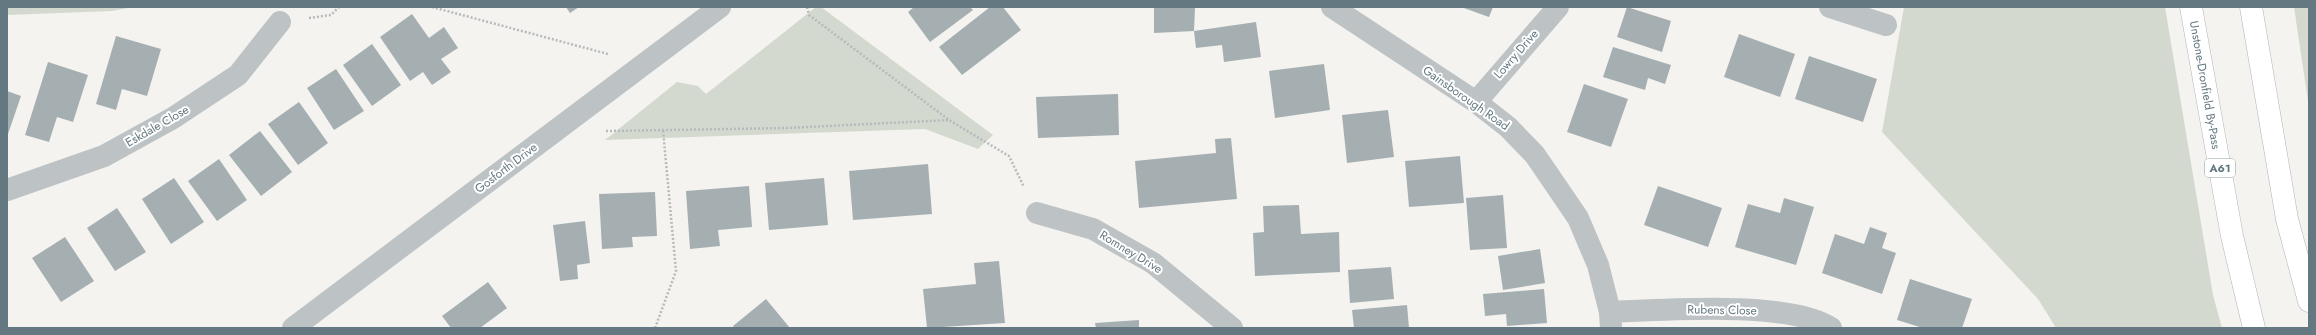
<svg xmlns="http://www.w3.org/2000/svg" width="2316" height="335" font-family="Jost,sans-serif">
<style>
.green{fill:#d4d9cf}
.building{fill:#a5afb2}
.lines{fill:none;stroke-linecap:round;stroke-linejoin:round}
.trunk-casing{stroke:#b0b5b7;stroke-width:23}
.path{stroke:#b7babc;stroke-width:2.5;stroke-dasharray:2 2;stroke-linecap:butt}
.minor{stroke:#bdc2c4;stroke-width:22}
.tertiary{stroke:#bdc2c4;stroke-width:22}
.trunk{stroke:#fff;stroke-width:22}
.labels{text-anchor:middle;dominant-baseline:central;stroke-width:4;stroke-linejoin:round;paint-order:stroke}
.shield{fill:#fff;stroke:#92a0a6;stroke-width:1}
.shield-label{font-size:11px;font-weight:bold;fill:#637880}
.street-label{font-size:12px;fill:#637880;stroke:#fff}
</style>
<rect width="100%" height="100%" fill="#f4f3ef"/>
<!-- green -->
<g class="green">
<polygon points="7,7 133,7 112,11 7,15"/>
<polygon points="816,7 821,7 993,135 978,149 925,129 605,140 677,82 698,86 706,94"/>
<polygon points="1904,7 2165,7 2213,295 2222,328 2056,328 2038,299 1882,132"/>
<polygon points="2294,7 2309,7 2309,108"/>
</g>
<!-- building -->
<g class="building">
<polygon points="566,7 579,7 570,13"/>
<polygon points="914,7 970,7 973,10 930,42 908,12"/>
<polygon points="990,7 1003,7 1021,30 962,75 939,47"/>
<polygon points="1154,7 1195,7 1194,31 1154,33"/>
<polygon points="1461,7 1493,7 1489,17"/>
<polygon points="1627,7 1671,21 1662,52 1617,37"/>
<polygon points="412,14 429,38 444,27 458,48 441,59 451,72 432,85 423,72 410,81 380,37"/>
<polygon points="1256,22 1261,57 1224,62 1222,45 1196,48 1194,31"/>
<polygon points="1739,34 1795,54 1780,97 1724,77"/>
<polygon points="116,36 161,49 147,96 122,89 116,110 96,104"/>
<polygon points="372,44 401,85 372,106 343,65"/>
<polygon points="1613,47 1671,65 1665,84 1648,78 1645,90 1603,77"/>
<polygon points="1809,56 1877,79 1863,122 1795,99"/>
<polygon points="48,62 88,75 73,122 57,117 49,142 25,135"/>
<polygon points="1324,64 1330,110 1275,118 1269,71"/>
<polygon points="336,69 364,111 334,130 307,88"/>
<polygon points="1584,84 1628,99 1611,147 1567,132"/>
<polygon points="7,91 21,96 7,137"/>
<polygon points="1118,94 1119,135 1038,138 1036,97"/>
<polygon points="299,102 328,143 298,165 268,124"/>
<polygon points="1388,110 1394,157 1347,163 1342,115"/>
<polygon points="260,131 292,172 261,196 229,155"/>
<polygon points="1231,138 1237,199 1139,208 1135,161 1216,153 1215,139"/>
<polygon points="1460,156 1464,203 1409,207 1405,161"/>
<polygon points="219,159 247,200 217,221 188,181"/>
<polygon points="928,164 932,214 853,220 849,171"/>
<polygon points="174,178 204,222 171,244 142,199"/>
<polygon points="824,178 828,225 769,230 765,183"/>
<polygon points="749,186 752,227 718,230 720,246 690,249 686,191"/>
<polygon points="1658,186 1722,208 1708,247 1644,225"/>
<polygon points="655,192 657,236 632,237 633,247 602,249 599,194"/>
<polygon points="1503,195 1507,248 1470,250 1466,198"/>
<polygon points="1784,198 1814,207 1796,265 1735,247 1748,204 1780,213"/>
<polygon points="1299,205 1301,234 1339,232 1340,272 1255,276 1253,233 1264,232 1263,206"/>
<polygon points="117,208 146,252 115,271 87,228"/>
<polygon points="585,221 590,263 577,265 578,279 560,281 553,225"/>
<polygon points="1870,227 1887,233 1882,248 1896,253 1882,294 1822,273 1835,234 1864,244"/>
<polygon points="65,237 94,281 61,302 32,258"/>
<polygon points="1540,249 1545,283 1503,290 1498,256"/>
<polygon points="999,261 1005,323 927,328 923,289 976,284 974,263"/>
<polygon points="1391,267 1394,299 1350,303 1348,270"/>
<polygon points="1910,279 1972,299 1962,328 1923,328 1897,320"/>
<polygon points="488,282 507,308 480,328 451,328 442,316"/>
<polygon points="1544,289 1547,323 1507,326 1506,314 1485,316 1483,294"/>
<polygon points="766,299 790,328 734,328 733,326"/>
<polygon points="1407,305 1409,328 1354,328 1352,310"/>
<polygon points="1139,320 1139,328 1096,328 1095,323"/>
</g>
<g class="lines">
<defs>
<g id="trunk">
<polyline points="2191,7 2232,236 2254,328"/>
<polyline points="2251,7 2287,219 2309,301"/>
</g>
</defs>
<!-- trunk casing -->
<use href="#trunk" class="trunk-casing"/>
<!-- path -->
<g class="path">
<polyline points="432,7 608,54"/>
<polyline points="807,7 809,15 949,120 1009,156 1024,187"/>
<polyline points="309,18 331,15 339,7"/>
<polyline points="606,131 787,128 949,120"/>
<polyline points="655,328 676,271 663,130"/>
</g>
<!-- minor -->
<g class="minor">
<polyline points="1332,7 1476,102 1508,127 1535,155 1578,218 1598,265 1610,312 1611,328"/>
<polyline points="1830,7 1886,25"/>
<polyline points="1476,102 1558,7"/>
<polyline points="7,190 104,156 173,118 238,75 280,22"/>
<polyline points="1037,213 1093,229 1153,263 1232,328"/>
<path d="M 1610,312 C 1663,310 1788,300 1831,328"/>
</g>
<!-- tertiary -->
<polyline class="tertiary" points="293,328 720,7"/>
<!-- trunk -->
<use href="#trunk" class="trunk"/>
</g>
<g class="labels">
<!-- shield labels -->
<rect class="shield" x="2205" y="159" width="30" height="18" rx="3"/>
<g class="shield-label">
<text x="2220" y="168">A61</text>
</g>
<!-- street labels -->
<g class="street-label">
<text transform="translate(1516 54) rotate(-49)">Lowry Drive</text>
<text transform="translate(2205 85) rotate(80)">Unstone-Dronfield By-Pass</text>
<text transform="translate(1466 98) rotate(35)">Gainsborough Road</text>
<text transform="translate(157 126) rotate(-30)">Eskdale Close</text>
<text transform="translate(506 168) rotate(-37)">Gosforth Drive</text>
<text transform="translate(1131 252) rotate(31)">Romney Drive</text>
<text transform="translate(1722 310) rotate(1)">Rubens Close</text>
</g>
</g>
<!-- border -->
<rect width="2316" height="335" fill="none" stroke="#637880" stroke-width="16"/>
</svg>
